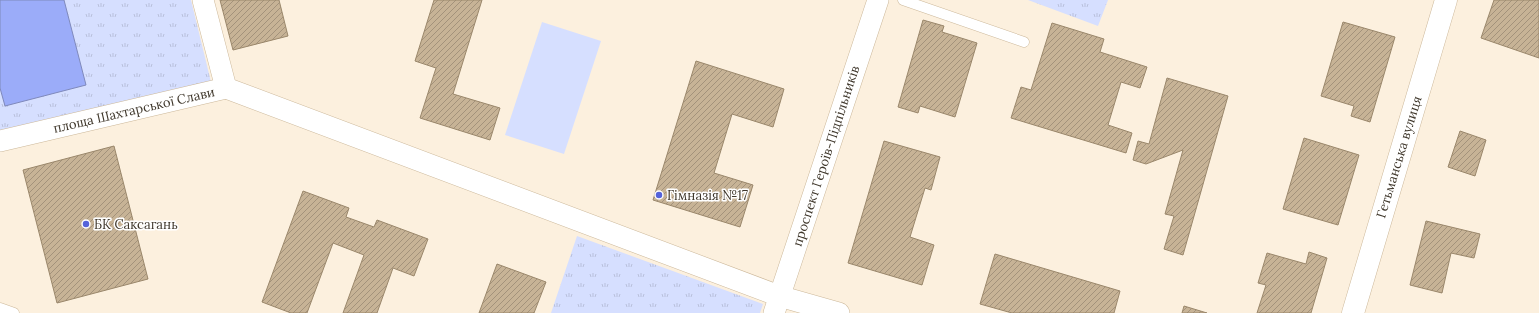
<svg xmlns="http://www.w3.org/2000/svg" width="1539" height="313" font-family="Lora,serif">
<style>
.park{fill:url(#park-tufts)}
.pitch{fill:#d6dfff}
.water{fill:#9bacf9;stroke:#7f89bb}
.building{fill:url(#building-hatch);stroke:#9a876b}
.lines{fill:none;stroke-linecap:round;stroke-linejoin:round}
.service-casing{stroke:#ccb89a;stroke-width:11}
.minor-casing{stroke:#ccb89a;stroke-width:22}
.tertiary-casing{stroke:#ccb89a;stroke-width:23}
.service{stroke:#fff;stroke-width:10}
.minor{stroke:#fff;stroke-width:21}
.tertiary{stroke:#fff;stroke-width:22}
.poi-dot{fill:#5563da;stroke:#fff;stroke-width:1.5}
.labels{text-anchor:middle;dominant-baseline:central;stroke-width:3;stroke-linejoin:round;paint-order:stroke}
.street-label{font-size:13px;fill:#3f372b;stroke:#fff}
.poi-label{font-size:13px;fill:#3f372b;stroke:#fff;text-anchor:start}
</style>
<defs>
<pattern id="park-tufts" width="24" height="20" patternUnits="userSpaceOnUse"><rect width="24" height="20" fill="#d6dfff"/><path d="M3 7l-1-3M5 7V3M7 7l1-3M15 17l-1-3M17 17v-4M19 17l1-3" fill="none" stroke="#b9c0db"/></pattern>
<pattern id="building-hatch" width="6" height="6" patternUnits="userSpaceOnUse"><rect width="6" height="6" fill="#c7b396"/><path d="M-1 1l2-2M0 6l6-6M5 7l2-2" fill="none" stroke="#a3927b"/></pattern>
</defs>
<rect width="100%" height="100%" fill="#fcf0de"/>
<!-- park -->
<g class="park">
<polygon points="0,0 191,0 211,82 0,135"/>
<polygon points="1028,0 1108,0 1098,26"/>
<polygon points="577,236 763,304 760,313 551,313"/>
</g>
<!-- pitch -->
<polygon class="pitch" points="542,22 601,41 564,154 505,135"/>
<!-- water -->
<polygon class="water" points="0,0 64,0 86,85 5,106 0,88"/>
<!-- building -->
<g class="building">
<polygon points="220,0 279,0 288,36 233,50"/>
<polygon points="434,0 482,0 453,94 500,108 490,140 420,118 436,68 415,61"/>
<polygon points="1494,0 1539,0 1539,58 1481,38"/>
<polygon points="923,20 944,26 942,32 977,43 955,117 920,106 918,113 898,107"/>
<polygon points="1343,22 1395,37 1370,122 1351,116 1354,106 1321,96"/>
<polygon points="1052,23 1104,39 1100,52 1147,67 1140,88 1121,82 1108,125 1132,133 1126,153 1011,118 1021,87 1031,90"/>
<polygon points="696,61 784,89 773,127 732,114 714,173 753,185 740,227 653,200"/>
<polygon points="1167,78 1228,96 1183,255 1164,249 1174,216 1165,214 1183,150 1146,164 1133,160 1138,141 1149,144"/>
<polygon points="1460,131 1486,140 1475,176 1448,167"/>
<polygon points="1304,138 1359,155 1338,225 1283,209"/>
<polygon points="884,141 940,157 931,190 925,188 910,237 934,245 922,285 848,263"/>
<polygon points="114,146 148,279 57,303 23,170"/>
<polygon points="303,191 349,208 346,217 374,227 377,220 428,239 414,276 393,268 377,313 343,313 364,255 333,243 307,313 291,313 262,302"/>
<polygon points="1426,221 1480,234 1474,258 1451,253 1442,293 1410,285"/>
<polygon points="1309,252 1327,258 1311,313 1257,313 1266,285 1258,283 1267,253 1306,264"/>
<polygon points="995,254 1120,291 1114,313 1012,313 980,304"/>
<polygon points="497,264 546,282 534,313 479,313"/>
<polygon points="1184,306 1207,313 1182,313"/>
</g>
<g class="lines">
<defs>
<g id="service">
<polyline points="903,0 1024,42"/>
<polyline points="0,308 14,313"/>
</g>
<g id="minor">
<polyline points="203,0 226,88"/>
<polyline points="226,88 779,296 839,313"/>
<polyline points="0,141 226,88"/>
<polyline points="774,313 878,0"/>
</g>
<polyline id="tertiary" points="1353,313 1446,0"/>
</defs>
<!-- service casing -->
<use href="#service" class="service-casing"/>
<!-- minor casing -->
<use href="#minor" class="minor-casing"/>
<!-- tertiary casing -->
<use href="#tertiary" class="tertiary-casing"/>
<!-- service -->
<use href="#service" class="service"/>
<!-- minor -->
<use href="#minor" class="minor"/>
<!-- tertiary -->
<use href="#tertiary" class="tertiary"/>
</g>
<!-- markers -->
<g class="poi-dot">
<circle cx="659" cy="195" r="4"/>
<circle cx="86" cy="224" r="4"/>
</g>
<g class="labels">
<!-- street labels -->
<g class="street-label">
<text transform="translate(134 110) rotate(-13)">площа Шахтарської Слави</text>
<text transform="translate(826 156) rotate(-72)">проспект Героїв-Підпільників</text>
<text transform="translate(1399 157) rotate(-73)">Гетьманська вулиця</text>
</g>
<!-- poi labels -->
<g class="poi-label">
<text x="667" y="195">Гімназія №17</text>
<text x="94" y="224">БК Саксагань</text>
</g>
</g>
</svg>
